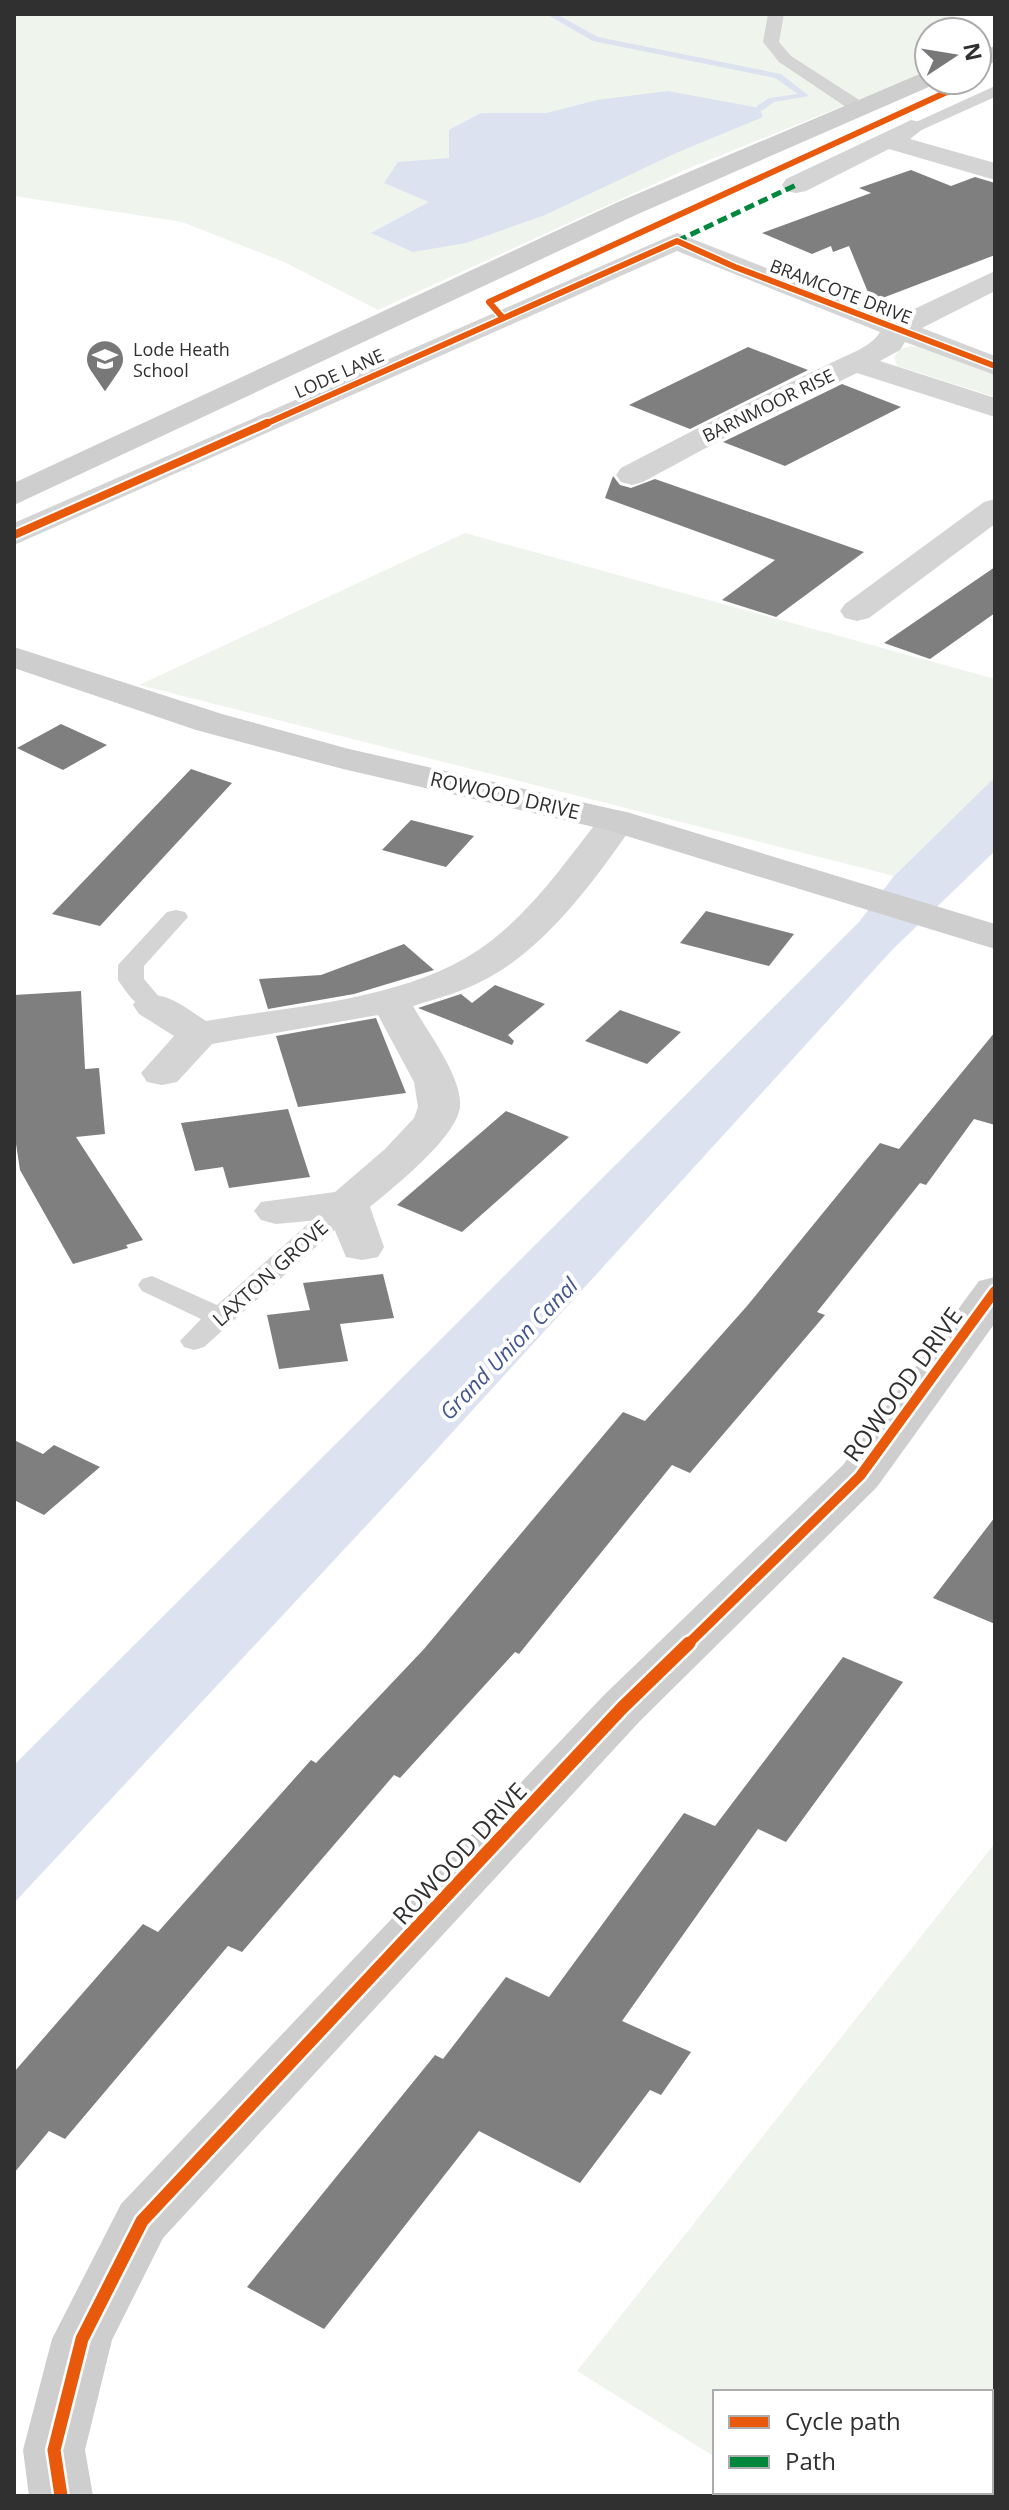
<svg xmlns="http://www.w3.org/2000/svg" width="1009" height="2510" font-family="'Open Sans',sans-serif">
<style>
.green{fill:#eff5ed}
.water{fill:#dce2f0}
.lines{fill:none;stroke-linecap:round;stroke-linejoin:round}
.stream{fill:#dce2f0;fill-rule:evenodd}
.building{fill:#7f7f7f}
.lane{fill:#d4d4d4;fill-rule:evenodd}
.street{fill:#d4d4d4;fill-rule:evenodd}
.secondary{fill:#cecece;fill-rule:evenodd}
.quiet{stroke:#00873e;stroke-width:5;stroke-dasharray:10 5;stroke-linecap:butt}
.cycleway-far3-casing{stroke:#fff;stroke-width:9}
.cycleway-far2-casing{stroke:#fff;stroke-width:12}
.cycleway-far1-casing{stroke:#fff;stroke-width:15}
.cycleway-casing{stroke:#fff;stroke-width:18}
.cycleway-far3{stroke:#e8590c;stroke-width:6}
.cycleway-far2{stroke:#e8590c;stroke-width:8}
.cycleway-far1{stroke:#e8590c;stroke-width:10}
.cycleway{stroke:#e8590c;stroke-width:13}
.labels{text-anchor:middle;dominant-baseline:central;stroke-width:8;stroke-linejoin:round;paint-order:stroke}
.far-street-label{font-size:18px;fill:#303030;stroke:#fff}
.far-poi-label{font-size:18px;fill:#303030;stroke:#fff;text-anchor:start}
.street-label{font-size:20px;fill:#303030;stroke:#fff}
.water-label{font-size:22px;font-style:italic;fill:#43578e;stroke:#fff}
.near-street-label{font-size:24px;fill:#303030;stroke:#fff}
</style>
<rect width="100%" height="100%" fill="#fff"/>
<!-- green -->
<g class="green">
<polygon points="14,14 947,14 959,18 967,32 929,32 929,71 687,169 378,310 284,262 182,222 14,196"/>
<polygon points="911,346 930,347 995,369 995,397 897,366 894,357 900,349"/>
<polygon points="465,533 995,679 995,777 894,876 139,685"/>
<polygon points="995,1843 995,2496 778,2496 771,2492 991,2492 991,2392 715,2392 715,2457 577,2371"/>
</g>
<!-- water -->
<g class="water">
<polygon points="668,91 760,108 763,117 676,153 545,215 466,243 413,252 371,233 429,202 384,183 398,162 449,158 449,130 481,113 547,113 597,100"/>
<polygon points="995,777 995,851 893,949 407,1482 14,1903 14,1765 859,922 894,876"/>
</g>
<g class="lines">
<!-- stream -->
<polygon class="stream" points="546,14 556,14 598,37 781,74 809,96 774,102 763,110 757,110 757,106 769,98 798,94 775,78 593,41"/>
</g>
<!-- building -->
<g class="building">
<polygon points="911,170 951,186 975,177 995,183 995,255 872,302 849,246 833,252 831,246 812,254 762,233 871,193 859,188"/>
<polygon points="748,347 808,370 690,429 629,405"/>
<polygon points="842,384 901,407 785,466 723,442"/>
<polygon points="613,476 620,485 631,488 655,479 864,552 776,617 722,600 775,560 605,498"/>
<polygon points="995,567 995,613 930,659 884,643"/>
<polygon points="61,724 107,745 63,770 17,748"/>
<polygon points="191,769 232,783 100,926 52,914"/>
<polygon points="411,820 474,836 446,867 382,850"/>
<polygon points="706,911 794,934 769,966 680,943"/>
<polygon points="404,944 434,970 354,994 268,1009 259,979 321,975"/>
<polygon points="495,985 545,1004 508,1035 514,1041 512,1045 418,1008 461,994 472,1003"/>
<polygon points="81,991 85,1069 99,1068 105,1134 76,1137 143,1240 126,1245 128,1248 73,1264 20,1170 14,1131 14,995"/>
<polygon points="620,1010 681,1032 647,1064 585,1041"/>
<polygon points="376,1018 406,1093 298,1107 276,1036"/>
<polygon points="995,1032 995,1125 974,1119 926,1185 920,1183 817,1312 825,1315 690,1473 672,1465 519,1654 515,1652 400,1778 394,1775 242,1952 228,1946 65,2139 49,2131 14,2173 14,2072 143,1924 158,1932 311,1760 316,1763 424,1649 623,1412 645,1421 747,1306 880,1143 899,1149"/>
<polygon points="288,1109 310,1177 229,1188 223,1167 195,1171 181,1123"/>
<polygon points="506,1111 569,1137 462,1232 397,1205"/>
<polygon points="383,1274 394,1318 340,1324 348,1361 279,1369 267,1315 310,1310 303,1283"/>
<polygon points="14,1440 43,1454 54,1445 100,1467 44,1515 14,1500"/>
<polygon points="995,1517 995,1624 933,1598"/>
<polygon points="843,1657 903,1682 786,1842 758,1829 622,2021 691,2052 661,2095 650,2090 580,2183 479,2131 324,2329 247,2287 435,2055 443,2059 506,1977 549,1997 684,1813 715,1826"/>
</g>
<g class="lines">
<!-- lane -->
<g class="lane">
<polygon points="768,14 784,14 779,42 791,56 864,103 866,107 864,111 852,111 779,62 763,42"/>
<polygon points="995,86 995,97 917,132 905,132 903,128"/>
<path d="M 176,910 L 185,912 L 188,917 L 144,966 L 144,979 L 166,1005 L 162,1010 C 142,1016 129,996 118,980 L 118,965 L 167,912 Z"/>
<polygon points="347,1196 357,1198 361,1204 357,1210 204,1347 194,1350 184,1347 180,1341 201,1319 142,1291 138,1285 142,1279 152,1276 217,1305 337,1198"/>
</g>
<!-- street -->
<g class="street">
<polygon points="911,120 920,122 924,128 910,139 995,163 995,180 889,149 806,191 796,193 786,191 782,185 786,179"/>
<path d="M 677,233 L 895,318 L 995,271 L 995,291 L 922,328 L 995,356 L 995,375 L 905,342 L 900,350 L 880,361 L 995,398 L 995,417 L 857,373 L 739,430 L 643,482 L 632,485 L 621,482 L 616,475 L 621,468 C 691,431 761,396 833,362 C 847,355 873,346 880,332 L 677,251 L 14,545 L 14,523 Z"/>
<polygon points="995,499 995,524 869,618 857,621 845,618 840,611 845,604 984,502"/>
<path d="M 617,810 L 630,813 L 636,821 C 597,877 549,945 488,978 C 465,991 439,998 413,1006 C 427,1031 463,1078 460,1107 C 456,1138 394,1187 370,1207 L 384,1247 L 378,1257 L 362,1260 L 346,1257 L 330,1219 L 276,1224 L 261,1220 L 254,1211 L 261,1202 L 335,1192 L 385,1149 L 414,1118 L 418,1107 L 414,1082 L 378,1015 L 212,1044 L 177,1082 L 162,1085 L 147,1082 L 141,1073 L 174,1036 L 139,1014 L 133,1005 L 139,996 C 166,990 184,1007 206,1021 C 298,1005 415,1000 491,941 C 536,906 569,857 604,813 Z"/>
</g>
<!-- secondary -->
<g class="secondary">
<polygon points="995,46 995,62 977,68 977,52"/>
<polygon points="929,70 929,80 940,80 938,83 638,214 14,505 14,483 618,202"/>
<polygon points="14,647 222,714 349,749 630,813 995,924 995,949 607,830 343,769 196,730 14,668"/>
<polygon points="995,1277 995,1323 877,1487 640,1721 163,2238 112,2340 85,2450 93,2496 29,2496 23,2450 52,2339 121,2204 604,1695 843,1465 979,1281"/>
</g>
<!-- quiet -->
<polyline class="quiet" points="677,241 796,185"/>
<defs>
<g id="cycleway-far3">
<polyline points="503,318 489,302 973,80"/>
<polyline points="263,425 677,241 735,267 995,366"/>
</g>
<polyline id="cycleway-far2" points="14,535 267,423"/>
<polyline id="cycleway-far1" points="687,1645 860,1476 995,1291"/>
<polyline id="cycleway" points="61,2496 54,2450 82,2339 142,2221 622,1708 689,1643"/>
</defs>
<!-- cycleway-far3 casing -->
<use href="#cycleway-far3" class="cycleway-far3-casing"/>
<!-- cycleway-far2 casing -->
<use href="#cycleway-far2" class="cycleway-far2-casing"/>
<!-- cycleway-far1 casing -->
<use href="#cycleway-far1" class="cycleway-far1-casing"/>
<!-- cycleway casing -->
<use href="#cycleway" class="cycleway-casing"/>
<!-- cycleway-far3 -->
<use href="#cycleway-far3" class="cycleway-far3"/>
<!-- cycleway-far2 -->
<use href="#cycleway-far2" class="cycleway-far2"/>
<!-- cycleway-far1 -->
<use href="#cycleway-far1" class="cycleway-far1"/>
<!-- cycleway -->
<use href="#cycleway" class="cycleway"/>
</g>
<!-- icons -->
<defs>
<symbol id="school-pin" viewBox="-11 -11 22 30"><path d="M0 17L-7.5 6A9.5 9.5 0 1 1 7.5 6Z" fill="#787878" stroke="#fff"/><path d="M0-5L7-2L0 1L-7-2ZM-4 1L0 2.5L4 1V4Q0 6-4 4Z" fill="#fff"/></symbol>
</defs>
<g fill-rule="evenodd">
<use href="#school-pin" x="83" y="337" width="44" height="60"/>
</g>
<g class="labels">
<!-- far-street labels -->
<g class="far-street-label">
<text transform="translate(841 291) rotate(21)">BRAMCOTE DRIVE</text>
<text transform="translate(339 373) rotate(-24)">LODE LANE</text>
<text transform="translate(768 405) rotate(-26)">BARNMOOR RISE</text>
</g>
<!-- far-poi labels -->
<g class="far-poi-label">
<text x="133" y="349">Lode Heath<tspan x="133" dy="21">School</tspan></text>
</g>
<!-- street labels -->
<g class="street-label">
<text transform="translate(505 795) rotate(13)">ROWOOD DRIVE</text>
<text transform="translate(270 1273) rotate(-42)">LAXTON GROVE</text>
</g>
<!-- water labels -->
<g class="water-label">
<text transform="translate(508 1348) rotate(-46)">Grand Union Canal</text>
</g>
<!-- near-street labels -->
<g class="near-street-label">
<text transform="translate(902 1384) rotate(-54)">ROWOOD DRIVE</text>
<text transform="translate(459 1853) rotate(-47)">ROWOOD DRIVE</text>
</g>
</g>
<!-- border -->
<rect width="1009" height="2510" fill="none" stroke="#303030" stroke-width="32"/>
<!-- legend -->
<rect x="713" y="2390" width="280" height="104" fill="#ffffff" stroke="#acacac" stroke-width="2"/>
<rect x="729" y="2416" width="40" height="12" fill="#e8590c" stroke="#acacac" stroke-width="2"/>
<text x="785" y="2430" font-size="24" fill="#303030">Cycle path</text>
<rect x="729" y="2456" width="40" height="12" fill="#00873e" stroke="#acacac" stroke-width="2"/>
<text x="785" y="2470" font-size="24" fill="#303030">Path</text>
<!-- north arrow -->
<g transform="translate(953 56) rotate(78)"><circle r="38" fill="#ffffff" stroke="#acacac" stroke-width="2"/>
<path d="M0-6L14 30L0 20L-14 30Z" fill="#787878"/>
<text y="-12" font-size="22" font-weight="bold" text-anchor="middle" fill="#303030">N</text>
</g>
</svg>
